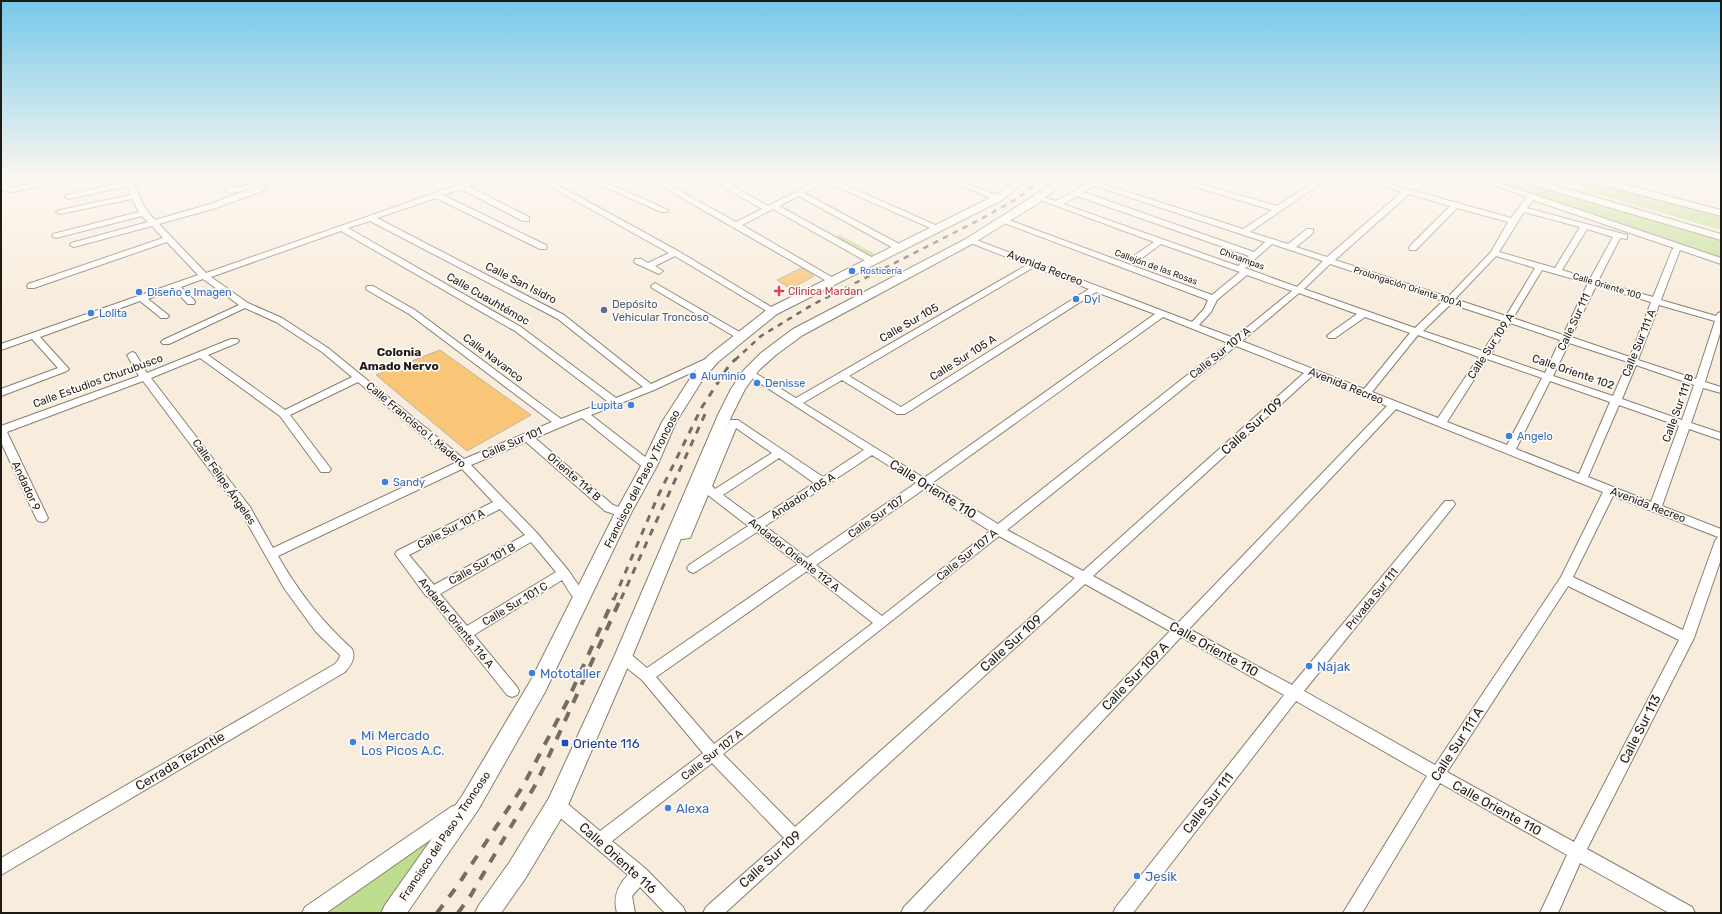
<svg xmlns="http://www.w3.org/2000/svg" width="1722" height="914" font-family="Rubik,sans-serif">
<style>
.green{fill:#bedd8f}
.building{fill:#f9c677;stroke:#beb3a3}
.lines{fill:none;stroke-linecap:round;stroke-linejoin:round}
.minor-casing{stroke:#897f70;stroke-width:2}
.major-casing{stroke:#897f70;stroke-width:2}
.minor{fill:#fff;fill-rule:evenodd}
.major{fill:#fff;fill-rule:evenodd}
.rail-far2{stroke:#746d63;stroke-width:2.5;stroke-dasharray:5.5 5.5;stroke-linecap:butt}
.rail-far1{stroke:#746d63;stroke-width:3;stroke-dasharray:7 7;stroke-linecap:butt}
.rail{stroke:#746d63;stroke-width:4;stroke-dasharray:10 10;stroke-linecap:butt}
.shop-dot{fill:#3f7fe0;stroke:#fefbf8;stroke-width:1.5}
.health-dot{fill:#e0444e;stroke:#fefbf8;stroke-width:1.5}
.service-dot{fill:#5c6f8a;stroke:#fefbf8;stroke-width:1.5}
.transit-dot{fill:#1a4fb4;stroke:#fefbf8;stroke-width:1.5}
.labels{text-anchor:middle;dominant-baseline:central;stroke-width:3.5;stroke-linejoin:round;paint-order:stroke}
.far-street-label{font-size:9px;fill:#1e1a14;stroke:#fefbf8}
.far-shop-label{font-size:9px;fill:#366cbe;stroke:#fefbf8;text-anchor:start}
.street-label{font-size:11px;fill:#1e1a14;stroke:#fefbf8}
.health-label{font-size:11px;fill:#be3a42;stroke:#fefbf8;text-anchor:start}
.shop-label{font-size:11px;fill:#366cbe;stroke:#fefbf8;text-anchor:start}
.service-label{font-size:11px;fill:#4e5e75;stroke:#fefbf8;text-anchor:start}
.neighbourhood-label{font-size:12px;font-weight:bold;fill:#1e1a14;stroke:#fefbf8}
.near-street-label{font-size:13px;fill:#1e1a14;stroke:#fefbf8}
.near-shop-label{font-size:13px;fill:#366cbe;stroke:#fefbf8;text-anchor:start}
.near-transit-label{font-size:13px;fill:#164399;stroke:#fefbf8;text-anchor:start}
</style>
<rect width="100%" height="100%" fill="#f8eddd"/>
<!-- green -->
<g class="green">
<polygon points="1492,179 1510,179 1721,241 1721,259 1504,185"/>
<polygon points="1564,179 1584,179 1721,215 1721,230 1583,190 1585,187"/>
<polygon points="840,235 875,254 868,257 832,239"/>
<polygon points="458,816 385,913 323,913"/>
</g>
<!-- building -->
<g class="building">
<polygon points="801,268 814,276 791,289 777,280"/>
<polygon points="440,350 531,415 467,451 376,375"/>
</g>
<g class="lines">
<defs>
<g id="minor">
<polygon points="1,179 9,180 10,187 12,188 54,179 69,179 12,192 3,191"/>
<path d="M 124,179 L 132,179 C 139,195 142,207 155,220 L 210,204 L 259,186 L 265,186 L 265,190 L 216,208 L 159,224 L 206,273 L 475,179 L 486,179 L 468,186 L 529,217 L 529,221 L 523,221 L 461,189 L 443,195 L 546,245 L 547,247 L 546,249 L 540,249 L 436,198 L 377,218 L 564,315 L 651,384 L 710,357 L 716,357 L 718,359 L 716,361 L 654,390 L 591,415 L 653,463 L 655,466 L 653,469 L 645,469 L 582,418 L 535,438 L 613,505 L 627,510 L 629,513 L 627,516 L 623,517 L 605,511 L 526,442 L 471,465 L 537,533 L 568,570 L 588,599 L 587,602 C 575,606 568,589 562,580 L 474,635 L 517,687 L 519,691 L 517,695 L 512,697 L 507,695 L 429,597 L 426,596 L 395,554 L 397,551 L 493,502 L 462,469 L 278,556 C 299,593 321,620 352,649 C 356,658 351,665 345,672 L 1,875 L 1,858 L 335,664 L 339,659 L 340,655 L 316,632 L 284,588 L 241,512 L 143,381 L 7,432 L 48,518 L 46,521 L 42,522 L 38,521 L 36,518 L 1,442 L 1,426 L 139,376 L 127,355 L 132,352 L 135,353 L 147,373 L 231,339 L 237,339 L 239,341 L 237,343 L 208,355 L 285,410 L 352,377 L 322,352 L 276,322 L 245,308 L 169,344 L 163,344 L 161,342 L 163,340 L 239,305 L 203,279 L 181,287 L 194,300 L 195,302 L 194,304 L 188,304 L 174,290 L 148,299 L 167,314 L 169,316 L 167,318 L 161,318 L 140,301 L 40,337 L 69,369 L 67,371 L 1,396 L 1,389 L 58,368 L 32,339 L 1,350 L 1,344 L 198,275 L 167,242 L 34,288 L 28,288 L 27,286 L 28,284 L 163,238 L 152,226 L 74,247 L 70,245 L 71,243 L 148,222 L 142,216 L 56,238 L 52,236 L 53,234 L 139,212 L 132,199 L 60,214 L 56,212 L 60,210 L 130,195 L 127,186 L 69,199 L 65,197 L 66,195 L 125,182 ZM 370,221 L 558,319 L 643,387 L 616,398 L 521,327 L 348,228 ZM 341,231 L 515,331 L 607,401 L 561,419 L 415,310 L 373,286 L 367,286 L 366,288 L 367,290 L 409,314 L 552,422 L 464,459 L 328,348 L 282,318 L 248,303 L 211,277 ZM 200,358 L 280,416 L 321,472 L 329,472 L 331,469 L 290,415 L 358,382 L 455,463 L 273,548 L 250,507 L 151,378 ZM 500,509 L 525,535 L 434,585 L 409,555 ZM 531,542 L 556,572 L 467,626 L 440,594 Z"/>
<polygon points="218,179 226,179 234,188 271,179 280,180 279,182 232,193 229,193"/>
<polygon points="537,179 547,179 678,251 778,311 776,313 770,313 675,256 655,266 663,271 659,274 635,263 634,261 635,259 641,259 648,263 669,253"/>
<polygon points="587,179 598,179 668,210 667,212 661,212"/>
<polygon points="649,179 659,179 736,222 762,209 722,186 720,179 728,179 728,183 768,206 821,179 832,179 942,228 938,230 935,230 826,182 804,193 903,246 904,248 903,250 897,250 799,196 779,206 875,259 876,261 875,263 869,263 773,209 742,225 835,279 836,281 835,283 832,284"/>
<polygon points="946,179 957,179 1002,198 998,200 995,200"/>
<path d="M 1095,179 L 1105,179 L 1100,183 L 1243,229 L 1272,210 L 1169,179 L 1182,179 L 1277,206 L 1318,179 L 1327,179 L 1250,232 L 1288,244 L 1307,229 L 1313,229 L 1313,233 L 1296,247 L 1327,257 L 1402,192 L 1359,179 L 1372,179 L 1511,218 L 1527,197 L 1476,179 L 1488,179 L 1721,258 L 1721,264 L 1680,250 L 1661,300 L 1716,316 L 1718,313 L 1721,312 L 1721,330 L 1705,382 L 1721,387 L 1721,393 L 1703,388 L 1691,423 L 1721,433 L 1721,440 L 1689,429 L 1662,506 L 1721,529 L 1721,559 L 1694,638 L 1587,849 L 1692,907 L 1695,913 L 1669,913 L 1580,863 L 1558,913 L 1540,913 L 1567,855 L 1440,783 L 1362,913 L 1343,913 L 1427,776 L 1296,701 L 1133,913 L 1113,913 L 1116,907 L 1284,695 L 1181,637 L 922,913 L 901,913 L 904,907 L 1170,631 L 1085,584 L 725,913 L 703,913 L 706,907 L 784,838 L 712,763 L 612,841 L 646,869 L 683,907 L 686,913 L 665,913 L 640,887 L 632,896 L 635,913 L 617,913 C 613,898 617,886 628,875 L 551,810 L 549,805 L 551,800 L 557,798 L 563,800 L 600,831 L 703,753 L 642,680 L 618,661 L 616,657 L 618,653 C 629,649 639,662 647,668 L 798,564 L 757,532 L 697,571 L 693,573 L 689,571 L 687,568 L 689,565 L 748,526 L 708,495 L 690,538 L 674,540 L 670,539 L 668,536 L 670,533 L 682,531 L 715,452 L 730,420 L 738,420 L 823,477 L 864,450 L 744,373 L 749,370 L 752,371 L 796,398 L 1027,265 L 968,242 L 968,238 L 971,238 L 1192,322 L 1204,309 L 1208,300 L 999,221 L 1003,219 L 1006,219 L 1212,295 L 1240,272 L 1161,244 L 1138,261 L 1132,261 L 1131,259 L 1132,257 L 1154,242 L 1035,198 L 1039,196 L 1056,201 ZM 1095,186 L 1265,242 L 1254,252 L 1083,192 ZM 1409,194 L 1450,206 L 1410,246 L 1409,248 L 1410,250 L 1416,250 L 1457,208 L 1508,222 L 1491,252 L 1448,297 L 1335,260 ZM 1077,196 L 1249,256 L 1238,266 L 1063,204 ZM 1533,200 L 1674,248 L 1672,250 L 1653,297 L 1598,281 L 1620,238 L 1627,239 L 1627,235 L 1527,208 ZM 1524,212 L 1580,227 L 1555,268 L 1499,252 ZM 1587,229 L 1613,237 L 1590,279 L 1562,270 ZM 1272,244 L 1323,261 L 1297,287 L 1245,268 ZM 1496,256 L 1535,268 L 1506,316 L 1455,299 ZM 1330,264 L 1443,301 L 1415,328 L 1304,289 ZM 1034,267 L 1089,289 L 901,407 L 849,376 ZM 1542,270 L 1588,283 L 1563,335 L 1513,318 ZM 1247,275 L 1292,291 L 1234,338 L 1199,325 L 1211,312 L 1217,300 ZM 1596,286 L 1651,302 L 1630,357 L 1571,337 ZM 1096,292 L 1155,314 L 924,478 L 803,403 L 842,380 L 897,414 L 905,414 ZM 1299,293 L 1357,314 L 1329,334 L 1327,336 L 1329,338 L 1335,338 L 1365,317 L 1410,333 L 1364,389 L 1242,341 ZM 1451,304 L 1503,321 L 1483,351 L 1423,331 ZM 1659,305 L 1715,321 L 1696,379 L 1638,360 ZM 1163,317 L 1228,343 L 998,524 L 932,483 ZM 1510,323 L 1560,340 L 1545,373 L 1491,354 ZM 1418,335 L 1479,357 L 1438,418 L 1372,392 ZM 1569,343 L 1628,362 L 1613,396 L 1553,376 ZM 1236,346 L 1304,373 L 1083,571 L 1007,530 ZM 1487,359 L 1542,378 L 1507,445 L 1447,422 ZM 1636,365 L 1694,385 L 1682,420 L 1622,399 ZM 1312,376 L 1387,406 L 1178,623 L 1093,576 ZM 1550,381 L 1610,402 L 1579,474 L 1516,449 ZM 1619,405 L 1679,426 L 1651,502 L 1588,477 ZM 1396,409 L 1603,492 L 1561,577 L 1435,765 L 1304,691 L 1453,507 L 1455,504 L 1453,501 L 1445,501 L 1292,685 L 1189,629 ZM 736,428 L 772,453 L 715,489 L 712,486 ZM 872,455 L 916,483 L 807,558 L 765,526 ZM 779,458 L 814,483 L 757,520 L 723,495 ZM 924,489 L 990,531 L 882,616 L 816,565 ZM 1613,496 L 1718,537 L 1715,541 L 1683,630 L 1573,577 ZM 999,536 L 1075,578 L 795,827 L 723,754 ZM 807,571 L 873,623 L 714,744 L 656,677 ZM 1568,586 L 1679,640 L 1574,842 L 1447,772 Z"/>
<polygon points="655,283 743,334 745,336 740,339 737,338 652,288 651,286"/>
<polygon points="457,805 463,807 465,812 463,817 326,913 302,913 305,907 451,807"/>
</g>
<g id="major">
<polygon points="1017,179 1029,179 1002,200 777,314 718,362 703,379 676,422 657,466 631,513 545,692 478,810 407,913 381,913 385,905 462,796 531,680 615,513 641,466 662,422 693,374 708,356 769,308 994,196"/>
<polygon points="1057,179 1069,179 1037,204 972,244 803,335 777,354 759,370 745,389 732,415 632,657 565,812 525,879 501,913 475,913 479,905 509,863 549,798 614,657 718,415 731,389 744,370 761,353 793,329 964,240 1029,199"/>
<polygon points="1481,179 1495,179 1500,183 1495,186"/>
<polygon points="1518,179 1534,179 1721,234 1721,240 1519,181"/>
<polygon points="1587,179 1604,179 1721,210 1721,216 1588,181"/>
</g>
</defs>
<!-- minor casing -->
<use href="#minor" class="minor-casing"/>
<!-- major casing -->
<use href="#major" class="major-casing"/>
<!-- minor -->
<use href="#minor" class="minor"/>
<!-- major -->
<use href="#major" class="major"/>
<!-- rail-far2 -->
<polyline class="rail-far2" points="735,360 761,336 812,305 981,219 1018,198 1043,179"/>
<!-- rail-far1 -->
<g class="rail-far1">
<polyline points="614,599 658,496 702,407 730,364 736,359"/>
<polyline points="621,599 706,412"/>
</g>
<!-- rail -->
<g class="rail">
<polyline points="437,913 458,885 523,786 567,702 614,598"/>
<polyline points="458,913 471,895 537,782 621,598"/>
</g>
</g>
<!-- sky -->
<linearGradient id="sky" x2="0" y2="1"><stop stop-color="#75c9ea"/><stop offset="0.58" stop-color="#fcf7f0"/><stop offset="1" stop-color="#fcf7f0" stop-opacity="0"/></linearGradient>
<rect width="1722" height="307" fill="url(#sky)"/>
<!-- markers -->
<g class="shop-dot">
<circle cx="852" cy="271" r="4"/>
<circle cx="139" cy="292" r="4"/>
<circle cx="1076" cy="299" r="4"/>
<circle cx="91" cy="313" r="4"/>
<circle cx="693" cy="376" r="4"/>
<circle cx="757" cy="383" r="4"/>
<circle cx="631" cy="405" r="4"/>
<circle cx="1509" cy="436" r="4"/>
<circle cx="385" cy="482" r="4"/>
<circle cx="1309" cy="666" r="4"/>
<circle cx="532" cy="673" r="4"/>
<circle cx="353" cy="742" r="4"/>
<circle cx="668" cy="808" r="4"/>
<circle cx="1137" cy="876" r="4"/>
</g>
<path class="health-dot" d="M777 285h4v4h4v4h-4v4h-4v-4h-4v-4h4z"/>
<circle class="service-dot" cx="604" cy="310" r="4"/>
<rect class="transit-dot" x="561" y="739" width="8" height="8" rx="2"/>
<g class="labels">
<!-- far-street labels -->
<g class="far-street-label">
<text transform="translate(1242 259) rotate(20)">Chinampas</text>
<text transform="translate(1156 267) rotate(20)">Callejón de las Rosas</text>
<text transform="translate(1607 286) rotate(17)">Calle Oriente 100</text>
<text transform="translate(1408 287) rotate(18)">Prolongación Oriente 100 A</text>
</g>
<!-- far-shop labels -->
<g class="far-shop-label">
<text x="860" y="271">Rosticería</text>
</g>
<!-- street labels -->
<g class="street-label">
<text transform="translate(1045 268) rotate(21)">Avenida Recreo</text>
<text transform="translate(521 283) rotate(27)">Calle San Isidro</text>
<text transform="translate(488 299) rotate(30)">Calle Cuauhtémoc</text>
<text transform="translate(1574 322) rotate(-65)">Calle Sur 111</text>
<text transform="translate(909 323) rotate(-30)">Calle Sur 105</text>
<text transform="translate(1639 343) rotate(-68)">Calle Sur 111 A</text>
<text transform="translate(1491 346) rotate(-57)">Calle Sur 109 A</text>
<text transform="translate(1220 353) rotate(-39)">Calle Sur 107 A</text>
<text transform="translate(493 358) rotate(37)">Calle Navanco</text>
<text transform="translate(963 358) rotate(-32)">Calle Sur 105 A</text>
<text transform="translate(1573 372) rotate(19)">Calle Oriente 102</text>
<text transform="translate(98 381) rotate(-20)">Calle Estudios Churubusco</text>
<text transform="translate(1346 386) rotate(22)">Avenida Recreo</text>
<text transform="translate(1678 408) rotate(-70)">Calle Sur 111 B</text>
<text transform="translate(416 425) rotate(40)">Calle Francisco I. Madero</text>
<text transform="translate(512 443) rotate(-23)">Calle Sur 101</text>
<text transform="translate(574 477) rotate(41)">Oriente 114 B</text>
<text transform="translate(642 479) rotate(-63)">Francisco del Paso y Troncoso</text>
<text transform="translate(224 482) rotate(55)">Calle Felipe Ángeles</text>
<text transform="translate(26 486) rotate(65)">Andador 9</text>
<text transform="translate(803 496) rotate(-33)">Andador 105 A</text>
<text transform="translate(1648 505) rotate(21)">Avenida Recreo</text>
<text transform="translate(876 517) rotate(-35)">Calle Sur 107</text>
<text transform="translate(451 529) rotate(-27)">Calle Sur 101 A</text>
<text transform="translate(794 555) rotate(38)">Andador Oriente 112 A</text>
<text transform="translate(967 555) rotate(-39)">Calle Sur 107 A</text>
<text transform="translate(482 564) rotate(-29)">Calle Sur 101 B</text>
<text transform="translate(1372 599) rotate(-51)">Privada Sur 111</text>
<text transform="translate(515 604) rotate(-31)">Calle Sur 101 C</text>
<text transform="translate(456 623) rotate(51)">Andador Oriente 116 A</text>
<text transform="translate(712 755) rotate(-38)">Calle Sur 107 A</text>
<text transform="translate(445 836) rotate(-56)">Francisco del Paso y Troncoso</text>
</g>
<!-- health labels -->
<g class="health-label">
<text x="788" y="291">Clinica Mardan</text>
</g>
<!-- shop labels -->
<g class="shop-label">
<text x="147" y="292">Diseño e Imagen</text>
<text x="1084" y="299">Dyl</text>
<text x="99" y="313">Lolita</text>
<text x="701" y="376">Aluminio</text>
<text x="765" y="383">Denisse</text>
<text x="623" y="405" text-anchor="end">Lupita</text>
<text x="1517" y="436">Angelo</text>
<text x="393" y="482">Sandy</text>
</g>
<!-- service labels -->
<g class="service-label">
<text x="612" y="304">Depósito<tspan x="612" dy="13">Vehicular Troncoso</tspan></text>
</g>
<!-- neighbourhood labels -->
<g class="neighbourhood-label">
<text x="399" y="352">Colonia<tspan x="399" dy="14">Amado Nervo</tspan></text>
</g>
<!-- near-street labels -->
<g class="near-street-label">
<text transform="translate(1252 426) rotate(-42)">Calle Sur 109</text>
<text transform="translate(933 489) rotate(32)">Calle Oriente 110</text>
<text transform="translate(1011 643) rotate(-42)">Calle Sur 109</text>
<text transform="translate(1214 649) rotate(29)">Calle Oriente 110</text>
<text transform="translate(1135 676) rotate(-46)">Calle Sur 109 A</text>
<text transform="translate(1640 729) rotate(-63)">Calle Sur 113</text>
<text transform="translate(1457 744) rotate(-57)">Calle Sur 111 A</text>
<text transform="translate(180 761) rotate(-31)">Cerrada Tezontle</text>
<text transform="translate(1208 803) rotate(-52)">Calle Sur 111</text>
<text transform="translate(1497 808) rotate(29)">Calle Oriente 110</text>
<text transform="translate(618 858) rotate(42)">Calle Oriente 116</text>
<text transform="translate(770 859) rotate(-42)">Calle Sur 109</text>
</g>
<!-- near-shop labels -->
<g class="near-shop-label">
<text x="1317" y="666">Najak</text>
<text x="540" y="673">Mototaller</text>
<text x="361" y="735">Mi Mercado<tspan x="361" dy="15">Los Picos A.C.</tspan></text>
<text x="676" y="808">Alexa</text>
<text x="1145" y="876">Jesik</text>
</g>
<!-- near-transit labels -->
<g class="near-transit-label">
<text x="573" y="743">Oriente 116</text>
</g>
</g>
<!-- border -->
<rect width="1722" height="914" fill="none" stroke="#1e1a14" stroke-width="4"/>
</svg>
